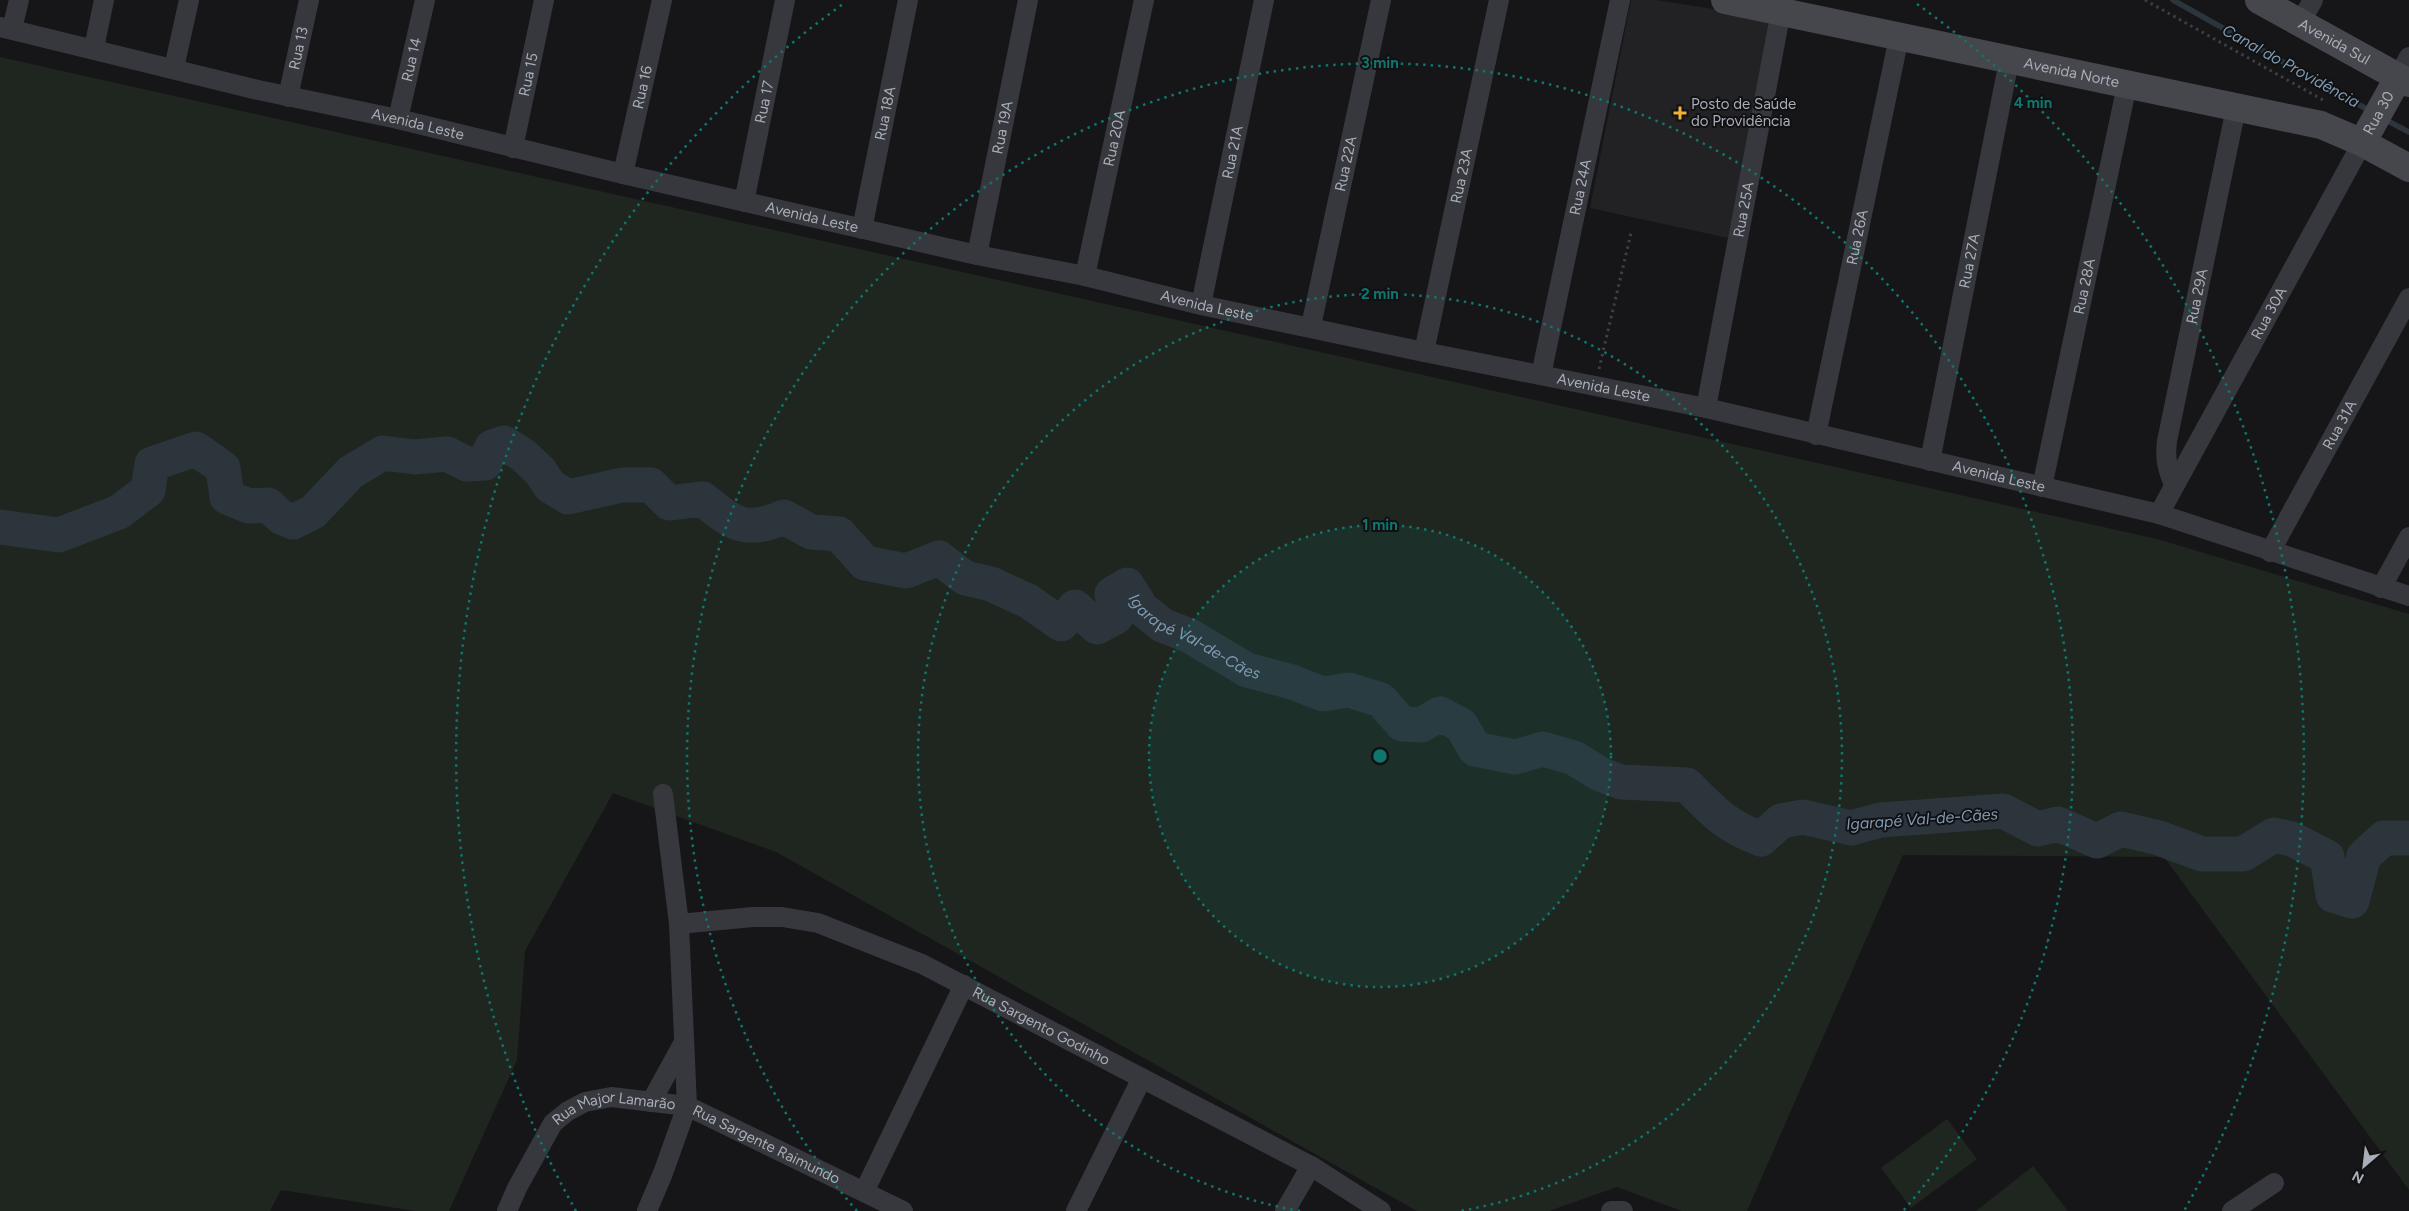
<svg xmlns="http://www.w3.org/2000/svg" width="2409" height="1211" font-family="Figtree,sans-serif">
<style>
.built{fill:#222225}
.green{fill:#1e261f}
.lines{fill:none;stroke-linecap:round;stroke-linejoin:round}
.stream{stroke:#2c353c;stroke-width:5.5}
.river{stroke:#2c353c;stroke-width:35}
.path{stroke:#3d3f44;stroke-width:3;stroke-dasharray:2.5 4;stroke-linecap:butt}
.street{stroke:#37383d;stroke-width:20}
.secondary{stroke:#45474d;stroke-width:28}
.ring{fill:none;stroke:#0f766e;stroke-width:2.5;stroke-dasharray:2.5 5}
.poi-dot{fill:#f2b134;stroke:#111113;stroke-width:2}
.labels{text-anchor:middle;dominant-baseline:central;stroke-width:4;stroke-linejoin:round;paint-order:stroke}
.street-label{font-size:15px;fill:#a8adb8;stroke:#111113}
.poi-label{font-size:15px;fill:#a8adb8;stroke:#111113;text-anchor:start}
.water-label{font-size:16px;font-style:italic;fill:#7f9bb3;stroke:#111113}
.centre{fill:#0f766e;stroke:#111113;stroke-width:2.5}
.ring-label{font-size:15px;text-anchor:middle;font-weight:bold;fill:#0f766e;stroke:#111113;stroke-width:4;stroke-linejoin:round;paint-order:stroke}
</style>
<rect width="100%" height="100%" fill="#161618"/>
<!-- built -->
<polygon class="built" points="1631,0 1656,0 1771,18 1728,238 1590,208"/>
<!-- green -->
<g class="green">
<polygon points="0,57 2157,539 2409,614 2409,1190 2164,857 1903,855 1747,1211 1682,1211 1617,1187 1549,1211 1417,1211 776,852 613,793 525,951 517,1060 449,1211 415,1211 281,1190 270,1211 0,1211"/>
<polygon points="1947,1119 1977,1159 1911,1208 1881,1168"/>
<polygon points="2033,1166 2068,1211 1976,1211"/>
</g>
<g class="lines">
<!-- stream -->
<g class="stream">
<polyline points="2173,0 2372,112"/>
<polyline points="2384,119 2409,132"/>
</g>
<!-- river -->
<path class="river" id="s1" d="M 0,527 L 59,535 L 119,512 L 148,490 L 152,464 L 196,449 L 223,468 L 227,497 L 249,506 L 268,505 L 281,517 L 293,522 L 313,512 L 351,472 L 383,453 L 414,457 L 447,454 L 467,464 L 485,463 L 492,447 L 504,443 L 523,455 L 540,471 L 550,486 L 568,497 L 622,485 L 651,485 L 669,503 L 703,499 C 732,524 746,534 784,517 L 811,532 L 839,534 L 865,563 L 906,571 L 939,558 L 965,578 L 991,584 L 1028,601 L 1061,624 L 1075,607 L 1097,627 L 1116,617 L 1112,594 L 1127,585 L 1142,609 L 1162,625 L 1190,636 L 1247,670 L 1292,682 L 1323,694 L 1349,690 L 1381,700 L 1402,724 L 1421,725 L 1440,714 L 1461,725 L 1475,749 L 1515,757 L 1543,749 L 1574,758 L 1600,774 L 1621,782 L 1687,785 C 1713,811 1725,826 1761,839 L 1781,821 L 1803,817 L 1851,828 L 1881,820 L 2003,811 L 2038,829 L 2058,824 L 2097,841 L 2121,829 L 2159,838 L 2202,854 L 2243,854 L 2274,835 L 2292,839 L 2327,857 L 2333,895 L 2352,901 L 2364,856 L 2384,838 L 2409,838"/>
<!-- path -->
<g class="path">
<polyline points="2145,0 2323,100"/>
<polyline points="1599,369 1631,233"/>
</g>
<!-- street -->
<g class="street">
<polyline points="2300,23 2313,0"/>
<path id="s2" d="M 0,27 L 258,90 L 398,119 L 623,174 L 977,255 L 1085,276 L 1201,305 L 1424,352 L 1706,408 L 2159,514 L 2409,596"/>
<polyline points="12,29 19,0"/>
<polyline points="94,48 104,0"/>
<polyline points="174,68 189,0"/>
<polyline points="2393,87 2409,57"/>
<path id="s3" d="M 288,97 L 309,0"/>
<path id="s4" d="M 398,119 L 425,0"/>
<path id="s5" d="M 513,148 L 544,0"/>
<path id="s6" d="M 623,174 L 662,0"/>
<path id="s7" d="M 744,202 L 785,0"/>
<path id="s8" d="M 862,229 L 908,0"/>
<path id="s9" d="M 977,255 L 1028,0"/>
<path id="s10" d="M 1085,276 L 1144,0"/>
<path id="s11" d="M 1201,305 L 1264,0"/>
<path id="s12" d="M 1311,326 L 1381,0"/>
<path id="s13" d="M 1424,352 L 1499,0"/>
<path id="s14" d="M 1541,375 L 1620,0"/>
<path id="s15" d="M 1706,408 L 1781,11"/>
<path id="s16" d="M 1816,435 L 1899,37"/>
<path id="s17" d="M 1930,461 L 2009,61"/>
<path id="s18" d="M 2174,484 C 2167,469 2165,458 2167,441 L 2236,108"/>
<path id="s19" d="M 2042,487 L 2127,85"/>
<path id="s20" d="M 2159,514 L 2367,134"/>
<path id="s21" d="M 2270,552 L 2409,298"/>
<polyline points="2381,588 2409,537"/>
<path id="s22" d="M 679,924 L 753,917 L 782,917 L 818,923 L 922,964 L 1311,1166 L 1381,1211"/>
<polyline points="651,1102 684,1042"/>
<polyline points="864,1192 964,985"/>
<path id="s23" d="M 507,1211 L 517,1188 L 553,1123 L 568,1111 L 585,1102 L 611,1097 L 687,1106 L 903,1211"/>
<polyline points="647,1211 663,1173 687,1106 679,924 663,794"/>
<polyline points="1076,1211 1142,1078"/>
<polyline points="1285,1211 1311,1166"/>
<polyline points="1611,1211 1623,1211"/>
<polyline points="2232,1211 2274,1183"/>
</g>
<!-- secondary -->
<g class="secondary">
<path id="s24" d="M 1725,0 L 2321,125 L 2363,143 L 2409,168"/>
<path id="s25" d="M 2259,0 L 2409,83"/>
<path id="s26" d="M 2367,134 L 2393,87"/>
</g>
</g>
<!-- distance rings -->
<circle cx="1380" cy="756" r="231" fill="#0f766e" fill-opacity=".12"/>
<g class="ring">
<circle cx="1380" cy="756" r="231"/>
<path d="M1300 1211A462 462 0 1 1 1460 1211"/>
<path d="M857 1211A693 693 0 1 1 1903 1211"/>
<path d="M576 1211A924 924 0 0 1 843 4M1917 4A924 924 0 0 1 2184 1211"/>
</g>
<!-- markers -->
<path class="poi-dot" d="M1677.5 105.5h5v5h5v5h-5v5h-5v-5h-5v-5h5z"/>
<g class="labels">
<!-- street labels -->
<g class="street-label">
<text stroke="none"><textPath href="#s25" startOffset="86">Avenida Sul</textPath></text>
<text stroke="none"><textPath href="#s3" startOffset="50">Rua 13</textPath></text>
<text stroke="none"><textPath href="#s4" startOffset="61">Rua 14</textPath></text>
<text stroke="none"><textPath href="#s24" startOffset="354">Avenida Norte</textPath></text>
<text stroke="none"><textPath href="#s5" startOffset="75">Rua 15</textPath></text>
<text stroke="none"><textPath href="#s6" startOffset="89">Rua 16</textPath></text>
<text stroke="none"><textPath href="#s7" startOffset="102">Rua 17</textPath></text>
<text stroke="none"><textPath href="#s26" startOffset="24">Rua 30</textPath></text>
<text stroke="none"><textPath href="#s8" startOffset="118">Rua 18A</textPath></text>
<text stroke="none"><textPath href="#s2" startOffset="429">Avenida Leste</textPath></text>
<text stroke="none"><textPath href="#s9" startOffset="130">Rua 19A</textPath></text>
<text stroke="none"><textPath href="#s10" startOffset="141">Rua 20A</textPath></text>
<text stroke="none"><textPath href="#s11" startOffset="156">Rua 21A</textPath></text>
<text stroke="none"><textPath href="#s12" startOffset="166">Rua 22A</textPath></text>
<text stroke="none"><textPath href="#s13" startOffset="180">Rua 23A</textPath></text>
<text stroke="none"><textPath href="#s14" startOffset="192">Rua 24A</textPath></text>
<text stroke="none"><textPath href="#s15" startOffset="202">Rua 25A</textPath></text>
<text stroke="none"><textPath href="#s2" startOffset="834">Avenida Leste</textPath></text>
<text stroke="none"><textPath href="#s16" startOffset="202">Rua 26A</textPath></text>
<text stroke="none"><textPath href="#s17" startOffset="204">Rua 27A</textPath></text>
<text stroke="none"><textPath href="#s19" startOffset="205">Rua 28A</textPath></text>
<text stroke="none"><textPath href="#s18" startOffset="192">Rua 29A</textPath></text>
<text stroke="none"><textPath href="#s2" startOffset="1239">Avenida Leste</textPath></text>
<text stroke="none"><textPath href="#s20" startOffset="229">Rua 30A</textPath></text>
<text stroke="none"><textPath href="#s2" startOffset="1644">Avenida Leste</textPath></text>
<text stroke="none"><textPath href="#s21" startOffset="145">Rua 31A</textPath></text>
<text stroke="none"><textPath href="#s2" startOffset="2049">Avenida Leste</textPath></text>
<text stroke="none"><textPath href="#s22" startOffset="386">Rua Sargento Godinho</textPath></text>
<text stroke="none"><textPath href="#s23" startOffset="165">Rua Major Lamarão</textPath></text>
<text stroke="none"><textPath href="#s23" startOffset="329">Rua Sargente Raimundo</textPath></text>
</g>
<!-- poi labels -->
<g class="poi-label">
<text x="1691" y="104">Posto de Saúde<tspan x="1691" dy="17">do Providência</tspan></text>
</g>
<!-- water labels -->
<g class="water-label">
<text transform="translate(2291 66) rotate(29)">Canal do Providência</text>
<text stroke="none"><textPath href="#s1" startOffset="1455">Igarapé Val-de-Cães</textPath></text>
<text transform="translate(1922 819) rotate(-4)">Igarapé Val-de-Cães</text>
</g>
</g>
<circle cx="1380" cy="756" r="8" class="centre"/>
<g class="ring-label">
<text x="1380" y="68">3 min</text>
<text x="2033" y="108">4 min</text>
<text x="1380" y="299">2 min</text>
<text x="1380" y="530">1 min</text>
</g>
<!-- north arrow -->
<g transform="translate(2364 1166) rotate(208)" stroke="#111113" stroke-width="4" paint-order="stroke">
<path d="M0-4L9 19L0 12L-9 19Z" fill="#a8adb8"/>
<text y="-8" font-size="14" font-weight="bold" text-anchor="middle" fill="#a8adb8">N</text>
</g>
</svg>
